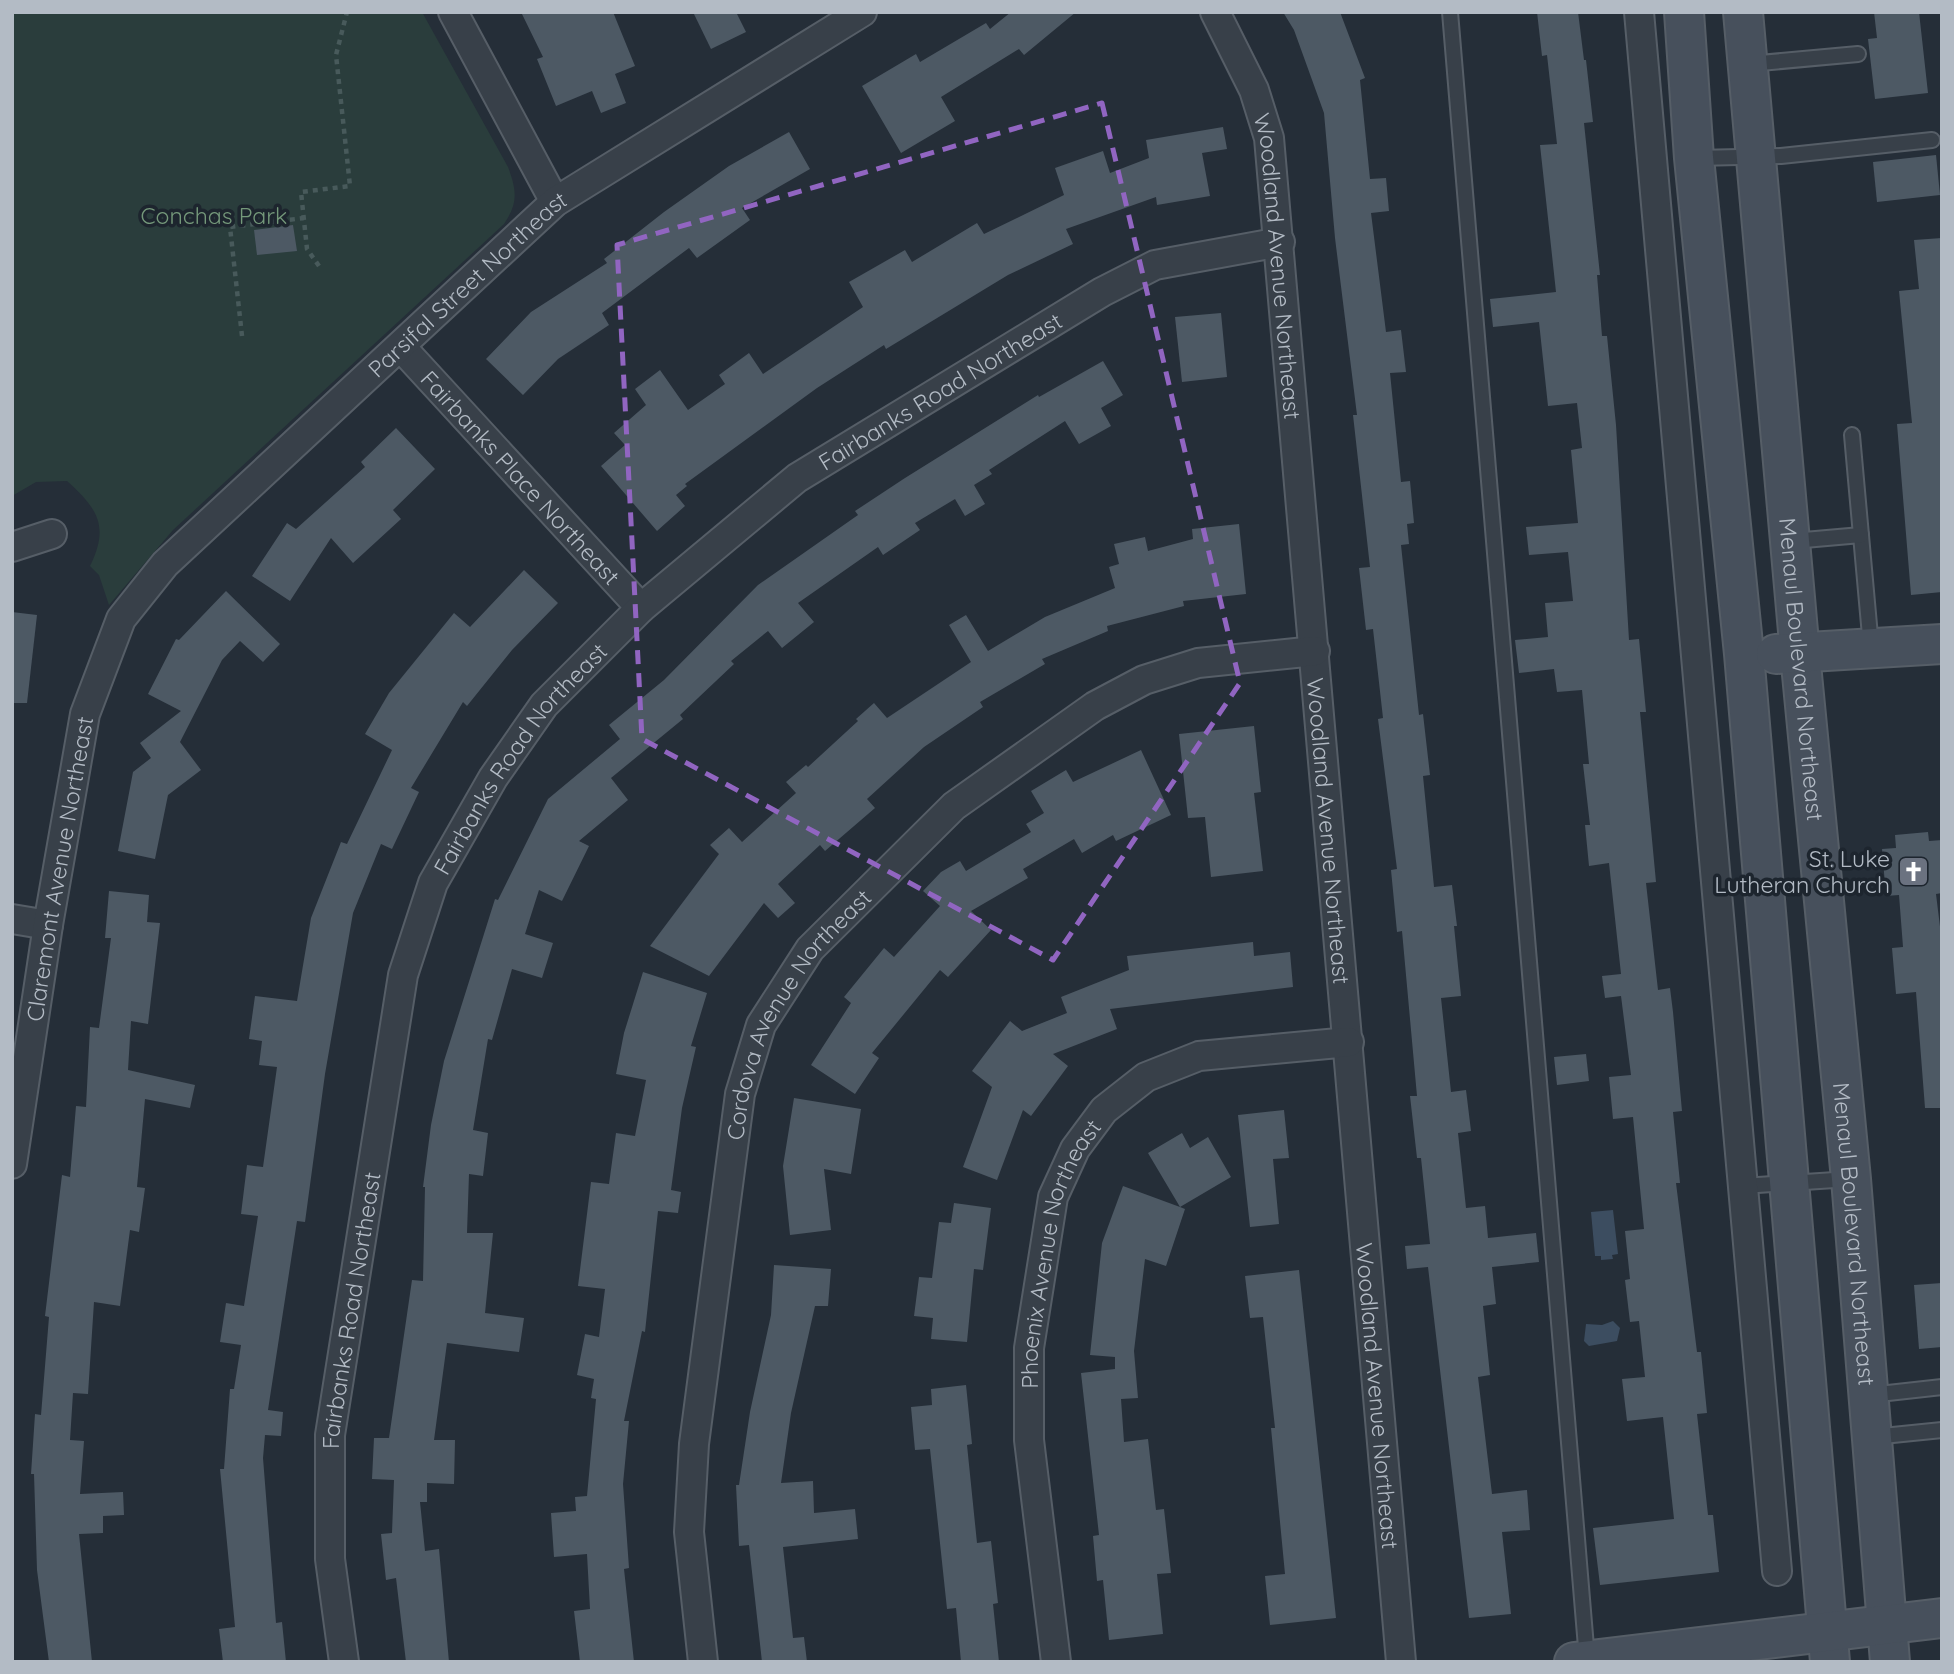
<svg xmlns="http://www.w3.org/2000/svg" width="1954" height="1674" font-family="Quicksand,sans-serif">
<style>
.green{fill:#2a3d3c}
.water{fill:#3c4d60}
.building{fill:#4d5964}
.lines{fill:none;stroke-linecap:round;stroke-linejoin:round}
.lane-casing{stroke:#565e67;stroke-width:18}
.street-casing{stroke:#565e67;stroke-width:32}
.secondary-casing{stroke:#565e67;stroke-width:42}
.path{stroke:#485a5b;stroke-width:4.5;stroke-dasharray:5 5;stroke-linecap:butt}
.lane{stroke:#384049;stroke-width:14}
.street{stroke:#384049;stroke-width:28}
.secondary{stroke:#47505c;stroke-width:38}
.marked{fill:none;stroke:#9165c1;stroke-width:5;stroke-dasharray:14 9;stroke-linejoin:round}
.labels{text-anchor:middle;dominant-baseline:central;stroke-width:7;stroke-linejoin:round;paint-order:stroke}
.park-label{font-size:23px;fill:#74987a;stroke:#1d252e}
.street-label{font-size:23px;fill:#b3bbc5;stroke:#1d252e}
.poi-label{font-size:23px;fill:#b3bbc5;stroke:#1d252e;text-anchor:end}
</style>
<rect width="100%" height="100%" fill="#252e38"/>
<!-- green -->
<path class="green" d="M 12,12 L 422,12 L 508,167 C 517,191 518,203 504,224 L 173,530 L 109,605 L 99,575 L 90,566 C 110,526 97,508 67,481 L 36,482 L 12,496 Z"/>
<!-- water -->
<g class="water">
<polygon points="1613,1210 1618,1254 1612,1255 1613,1259 1601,1260 1601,1256 1595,1256 1591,1212"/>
<polygon points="1613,1321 1620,1328 1617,1341 1589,1346 1584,1341 1586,1324 1602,1325"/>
</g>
<!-- building -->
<g class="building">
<polygon points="521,12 613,12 635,66 615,74 626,103 601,113 592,91 556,106 537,59 543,57"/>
<polygon points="693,12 736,12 746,32 711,49"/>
<polygon points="1011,12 1076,12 1024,55 1019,49 941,97 955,121 901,153 862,86 916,54 920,62 986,23 990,29"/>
<polygon points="1283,12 1340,12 1365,78 1360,80 1370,179 1386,178 1389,211 1371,213 1386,332 1401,330 1406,372 1390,373 1401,482 1410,481 1414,523 1407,524 1409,544 1401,545 1419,715 1423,714 1430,775 1423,776 1434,887 1452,885 1457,926 1454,926 1461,996 1441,998 1451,1092 1466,1090 1471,1131 1458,1133 1466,1208 1485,1206 1488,1238 1536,1233 1539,1262 1492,1267 1496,1304 1483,1306 1490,1375 1478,1377 1492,1494 1527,1490 1530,1530 1502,1532 1511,1614 1469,1618 1428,1267 1407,1269 1405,1246 1430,1244 1421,1158 1417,1158 1410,1096 1417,1096 1402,931 1397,932 1391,870 1397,869 1378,719 1383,718 1373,629 1366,630 1359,568 1370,567 1353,415 1357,415 1335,238 1324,113 1294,30"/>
<polygon points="1537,12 1578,12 1584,60 1586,60 1593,122 1584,123 1600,275 1597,275 1602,336 1607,336 1616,425 1629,640 1639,639 1646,712 1640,712 1656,882 1646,883 1658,990 1670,988 1673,1012 1682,1111 1673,1112 1680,1183 1676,1183 1697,1352 1701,1352 1707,1413 1697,1414 1708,1515 1713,1515 1719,1572 1600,1585 1593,1528 1674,1519 1663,1417 1627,1421 1622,1379 1645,1377 1639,1321 1630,1322 1625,1280 1630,1279 1625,1231 1644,1229 1633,1117 1613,1119 1609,1077 1631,1075 1621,996 1605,998 1602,976 1621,974 1609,863 1589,866 1585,825 1590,825 1583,764 1589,764 1582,690 1557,692 1554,669 1519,673 1515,640 1548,637 1545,603 1573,601 1568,552 1529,555 1526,527 1578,523 1571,450 1582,448 1577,403 1548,406 1539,322 1493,327 1490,299 1556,292 1540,145 1557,144 1547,55 1542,56"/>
<polygon points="1874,12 1919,12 1928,93 1875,99 1868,39 1877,38"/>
<polygon points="1223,127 1227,149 1202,153 1210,196 1157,205 1156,197 1066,229 1073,244 1008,275 886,349 884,345 817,388 685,484 687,486 676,495 685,506 657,531 601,466 625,445 614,433 646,405 635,389 660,370 688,410 725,384 719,375 749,353 763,374 863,307 849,282 905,250 912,262 977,223 984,234 1064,195 1055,168 1103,151 1110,173 1149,158 1146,140"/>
<polygon points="789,132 810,169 742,208 750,220 697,258 689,248 602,313 609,325 558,359 523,395 486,359 531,312 607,263 604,259 664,212 729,166"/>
<polygon points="1936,155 1940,195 1877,202 1873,162"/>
<polygon points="293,225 297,251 257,255 254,230"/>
<polygon points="1942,238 1942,592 1911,595 1897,424 1912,423 1899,291 1919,289 1914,240"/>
<polygon points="1221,313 1227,377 1182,382 1175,317"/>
<polygon points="1103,361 1123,395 1101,408 1111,426 1079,444 1065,421 989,470 992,474 974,485 985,504 965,516 955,499 915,523 920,530 883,555 878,547 798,603 814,622 782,648 768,631 731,661 734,664 680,715 683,719 611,778 628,800 579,841 589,846 562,901 539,890 525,934 553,943 542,978 512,969 492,1040 488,1039 473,1130 488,1133 483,1176 469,1174 467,1233 493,1233 485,1313 524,1318 519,1352 447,1343 434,1440 455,1440 454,1484 427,1483 427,1502 420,1502 425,1551 439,1549 449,1662 406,1662 396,1578 386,1580 381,1534 392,1533 394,1480 372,1479 374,1438 389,1438 412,1280 423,1281 425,1187 423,1187 431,1125 444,1061 495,899 498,900 548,799 620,739 609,725 664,680 758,585 858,515 855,511 905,478 1038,395 1039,397"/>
<polygon points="396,428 435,469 393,510 401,519 353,563 331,538 290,601 252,576 287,523 296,529 365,467 361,462"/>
<polygon points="1239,524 1246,594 1183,601 1184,606 1107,626 1108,631 1042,659 1045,664 980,702 983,707 924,747 867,799 875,808 825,851 820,845 778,884 795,903 778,918 764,903 709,976 650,946 719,854 710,845 729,828 742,842 796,793 786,782 806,765 808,767 858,721 856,719 874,703 887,718 971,662 949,625 966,615 988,651 1045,617 1115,588 1109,567 1119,564 1114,544 1145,537 1148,551 1193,539 1192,529"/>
<polygon points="524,570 558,603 512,650 467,706 463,702 411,788 419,792 392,849 381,844 353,913 325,1074 305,1222 297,1221 268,1410 283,1412 281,1436 265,1435 263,1458 276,1623 282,1622 286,1662 223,1662 219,1629 235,1627 220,1469 224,1469 230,1389 234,1389 241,1345 220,1342 226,1303 244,1306 258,1216 241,1214 247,1165 263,1167 277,1067 259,1065 262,1041 249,1039 255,996 297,1001 311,918 341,842 347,844 392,750 365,734 389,693 454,613 470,627"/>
<polygon points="226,591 280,644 263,662 240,641 222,660 180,742 201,770 168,795 155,859 118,851 133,772 151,758 140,743 181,711 148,694 176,639 179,640"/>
<polygon points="12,612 37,615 27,703 12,703"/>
<polygon points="1254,726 1261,792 1254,793 1263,871 1211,877 1205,817 1188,818 1179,734"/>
<polygon points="1141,750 1171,815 1116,841 1113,835 1082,853 1074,839 1023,869 1028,878 971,911 991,930 948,977 940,970 872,1053 879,1058 855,1094 811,1065 851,1003 844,997 884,948 894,957 940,906 923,891 941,872 960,861 966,871 1031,832 1026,824 1044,813 1031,791 1066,770 1073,782"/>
<polygon points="1928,832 1929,841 1942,840 1942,893 1936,894 1942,943 1942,1108 1925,1108 1916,992 1896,994 1892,948 1903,947 1899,895 1886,896 1882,849 1896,848 1895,835"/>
<polygon points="109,891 149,895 147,922 160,923 148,1024 131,1021 128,1070 195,1085 190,1108 145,1099 137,1187 145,1188 139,1232 130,1230 120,1306 94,1302 88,1394 73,1393 70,1440 84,1441 80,1494 123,1492 124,1515 103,1516 103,1533 79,1534 92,1662 49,1662 37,1570 34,1474 31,1474 35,1414 41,1415 49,1317 45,1316 62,1175 70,1177 76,1106 86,1107 90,1027 99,1028 111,938 105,938"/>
<polygon points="1253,942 1254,956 1290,952 1293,987 1110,1009 1117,1029 1053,1054 1068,1066 1031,1116 1023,1110 997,1180 963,1167 992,1087 972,1071 1010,1021 1022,1031 1067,1013 1061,997 1129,970 1127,956"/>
<polygon points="643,972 707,993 691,1046 696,1047 682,1108 671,1190 681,1192 678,1213 658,1211 645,1332 642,1331 624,1421 629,1421 623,1484 629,1568 624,1569 634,1662 580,1662 574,1611 590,1609 587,1554 554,1557 551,1513 576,1511 575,1497 587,1496 596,1399 591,1398 594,1379 577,1375 585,1334 599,1337 605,1289 578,1286 591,1182 609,1184 616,1133 635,1136 646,1080 616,1074 624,1033"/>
<polygon points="1586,1054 1589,1081 1557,1085 1554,1057"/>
<polygon points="794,1098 861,1109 851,1174 824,1169 831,1230 790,1235 783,1166"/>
<polygon points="1284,1110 1289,1158 1273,1159 1279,1224 1250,1227 1238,1115"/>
<polygon points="1182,1133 1190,1148 1208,1137 1231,1177 1180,1207 1185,1209 1166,1266 1145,1259 1134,1351 1138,1398 1121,1399 1124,1442 1148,1439 1156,1510 1164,1509 1171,1573 1157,1574 1163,1634 1109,1640 1103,1580 1097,1581 1093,1536 1099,1535 1081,1373 1115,1369 1115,1357 1090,1355 1102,1243 1123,1186 1180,1207 1148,1153"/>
<polygon points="954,1203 991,1208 983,1270 974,1269 967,1342 931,1339 933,1318 914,1316 919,1277 932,1278 939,1222 951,1223"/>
<polygon points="774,1265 831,1269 828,1306 815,1306 791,1413 781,1483 813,1481 814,1513 855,1509 858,1539 783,1547 793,1638 804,1637 807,1662 762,1662 749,1545 739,1546 736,1485 739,1485 750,1412 771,1315"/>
<polygon points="1299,1270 1336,1618 1270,1625 1265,1576 1285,1574 1271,1428 1275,1428 1263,1317 1250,1318 1245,1276"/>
<polygon points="1942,1283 1942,1347 1919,1349 1914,1285"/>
<polygon points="966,1385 972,1444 967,1445 977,1543 991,1541 998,1603 993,1604 999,1662 961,1662 956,1608 947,1609 930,1449 915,1450 911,1407 932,1405 931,1389"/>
</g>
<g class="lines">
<defs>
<g id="lane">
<polyline points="1450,12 1587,1659"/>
<polyline points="1749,64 1858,54"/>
<polyline points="1697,158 1781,156 1932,140"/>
<polyline points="1852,435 1871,647"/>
<polyline points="1793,541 1861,535"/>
<polyline points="1743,1186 1850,1179"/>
<polyline points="1870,1395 1942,1387"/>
<polyline points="1873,1437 1942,1430"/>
</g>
<g id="street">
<polyline points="453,12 555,202"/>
<path id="s1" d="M 1215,12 L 1254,90 L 1269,138 L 1401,1662"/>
<polyline points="1639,12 1777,1571"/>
<path id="s2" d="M 401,347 L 641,608"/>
<polyline points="12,547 52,534"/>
<polyline points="12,919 48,925"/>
<path id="s3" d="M 12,1164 L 48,925 L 85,714 L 121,619 L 165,564 L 555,202 L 862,12"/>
<path id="s4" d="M 344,1662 L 330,1559 L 330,1435 L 403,975 L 433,883 L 493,778 L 544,705 L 641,608 L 797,478 L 1102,292 L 1155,265 L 1280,242"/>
<path id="s5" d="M 703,1662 L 689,1532 L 694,1444 L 740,1094 L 761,1025 L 810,949 L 954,806 L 1095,706 L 1144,680 L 1198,663 L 1315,651"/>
<path id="s6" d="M 1056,1662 L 1029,1440 L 1029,1348 L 1053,1197 L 1075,1149 L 1104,1110 L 1146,1077 L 1199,1056 L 1349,1042"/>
</g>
<g id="secondary">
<polyline points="1684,12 1694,158 1744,654 1830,1662"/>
<path id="s7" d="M 1743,12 L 1800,654 L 1851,1179 L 1890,1662"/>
<polyline points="1776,654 1942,644"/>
<polyline points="1574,1662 1942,1618"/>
</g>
</defs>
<!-- lane casing -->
<use href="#lane" class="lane-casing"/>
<!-- street casing -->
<use href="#street" class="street-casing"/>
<!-- secondary casing -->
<use href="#secondary" class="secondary-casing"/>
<!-- path -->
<g class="path">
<polyline points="319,266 307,249 301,192 350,186 336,55 347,12"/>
<polyline points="242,336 230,227 304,218"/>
</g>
<!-- lane -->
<use href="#lane" class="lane"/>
<!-- street -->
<use href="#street" class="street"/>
<!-- secondary -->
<use href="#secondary" class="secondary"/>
</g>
<!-- marked area -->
<path class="marked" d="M 1102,103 L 1240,683 L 1053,960 L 642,739 L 617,245 Z"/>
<!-- icons -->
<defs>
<symbol id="church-square" viewBox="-11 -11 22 22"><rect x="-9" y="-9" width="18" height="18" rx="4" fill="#6b7280" stroke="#1d252e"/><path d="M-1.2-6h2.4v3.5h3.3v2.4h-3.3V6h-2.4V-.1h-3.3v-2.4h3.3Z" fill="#fff"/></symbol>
</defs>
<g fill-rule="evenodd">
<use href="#church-square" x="1896" y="854" width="35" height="35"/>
</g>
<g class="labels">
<!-- park labels -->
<g class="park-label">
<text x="214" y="215">Conchas Park</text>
</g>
<!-- street labels -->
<g class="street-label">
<text stroke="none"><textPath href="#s1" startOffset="266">Woodland Avenue Northeast</textPath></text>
<text stroke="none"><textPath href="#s3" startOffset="1040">Parsifal Street Northeast</textPath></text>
<text stroke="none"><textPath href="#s4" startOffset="1508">Fairbanks Road Northeast</textPath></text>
<text stroke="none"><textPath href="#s2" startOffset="177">Fairbanks Place Northeast</textPath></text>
<text stroke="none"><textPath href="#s7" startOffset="660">Menaul Boulevard Northeast</textPath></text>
<text stroke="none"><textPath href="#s4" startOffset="943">Fairbanks Road Northeast</textPath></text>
<text stroke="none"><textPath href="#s1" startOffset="833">Woodland Avenue Northeast</textPath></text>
<text stroke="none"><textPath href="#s3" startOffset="299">Claremont Avenue Northeast</textPath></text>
<text stroke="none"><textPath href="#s5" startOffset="670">Cordova Avenue Northeast</textPath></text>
<text stroke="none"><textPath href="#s7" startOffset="1227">Menaul Boulevard Northeast</textPath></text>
<text stroke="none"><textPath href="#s6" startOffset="415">Phoenix Avenue Northeast</textPath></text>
<text stroke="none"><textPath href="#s4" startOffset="354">Fairbanks Road Northeast</textPath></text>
<text stroke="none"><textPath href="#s1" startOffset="1400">Woodland Avenue Northeast</textPath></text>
</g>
<!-- poi labels -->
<g class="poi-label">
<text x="1890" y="858">St. Luke<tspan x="1890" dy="26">Lutheran Church</tspan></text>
</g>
</g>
<!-- border -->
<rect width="1954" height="1674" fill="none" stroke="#b3bbc5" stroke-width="28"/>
</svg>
